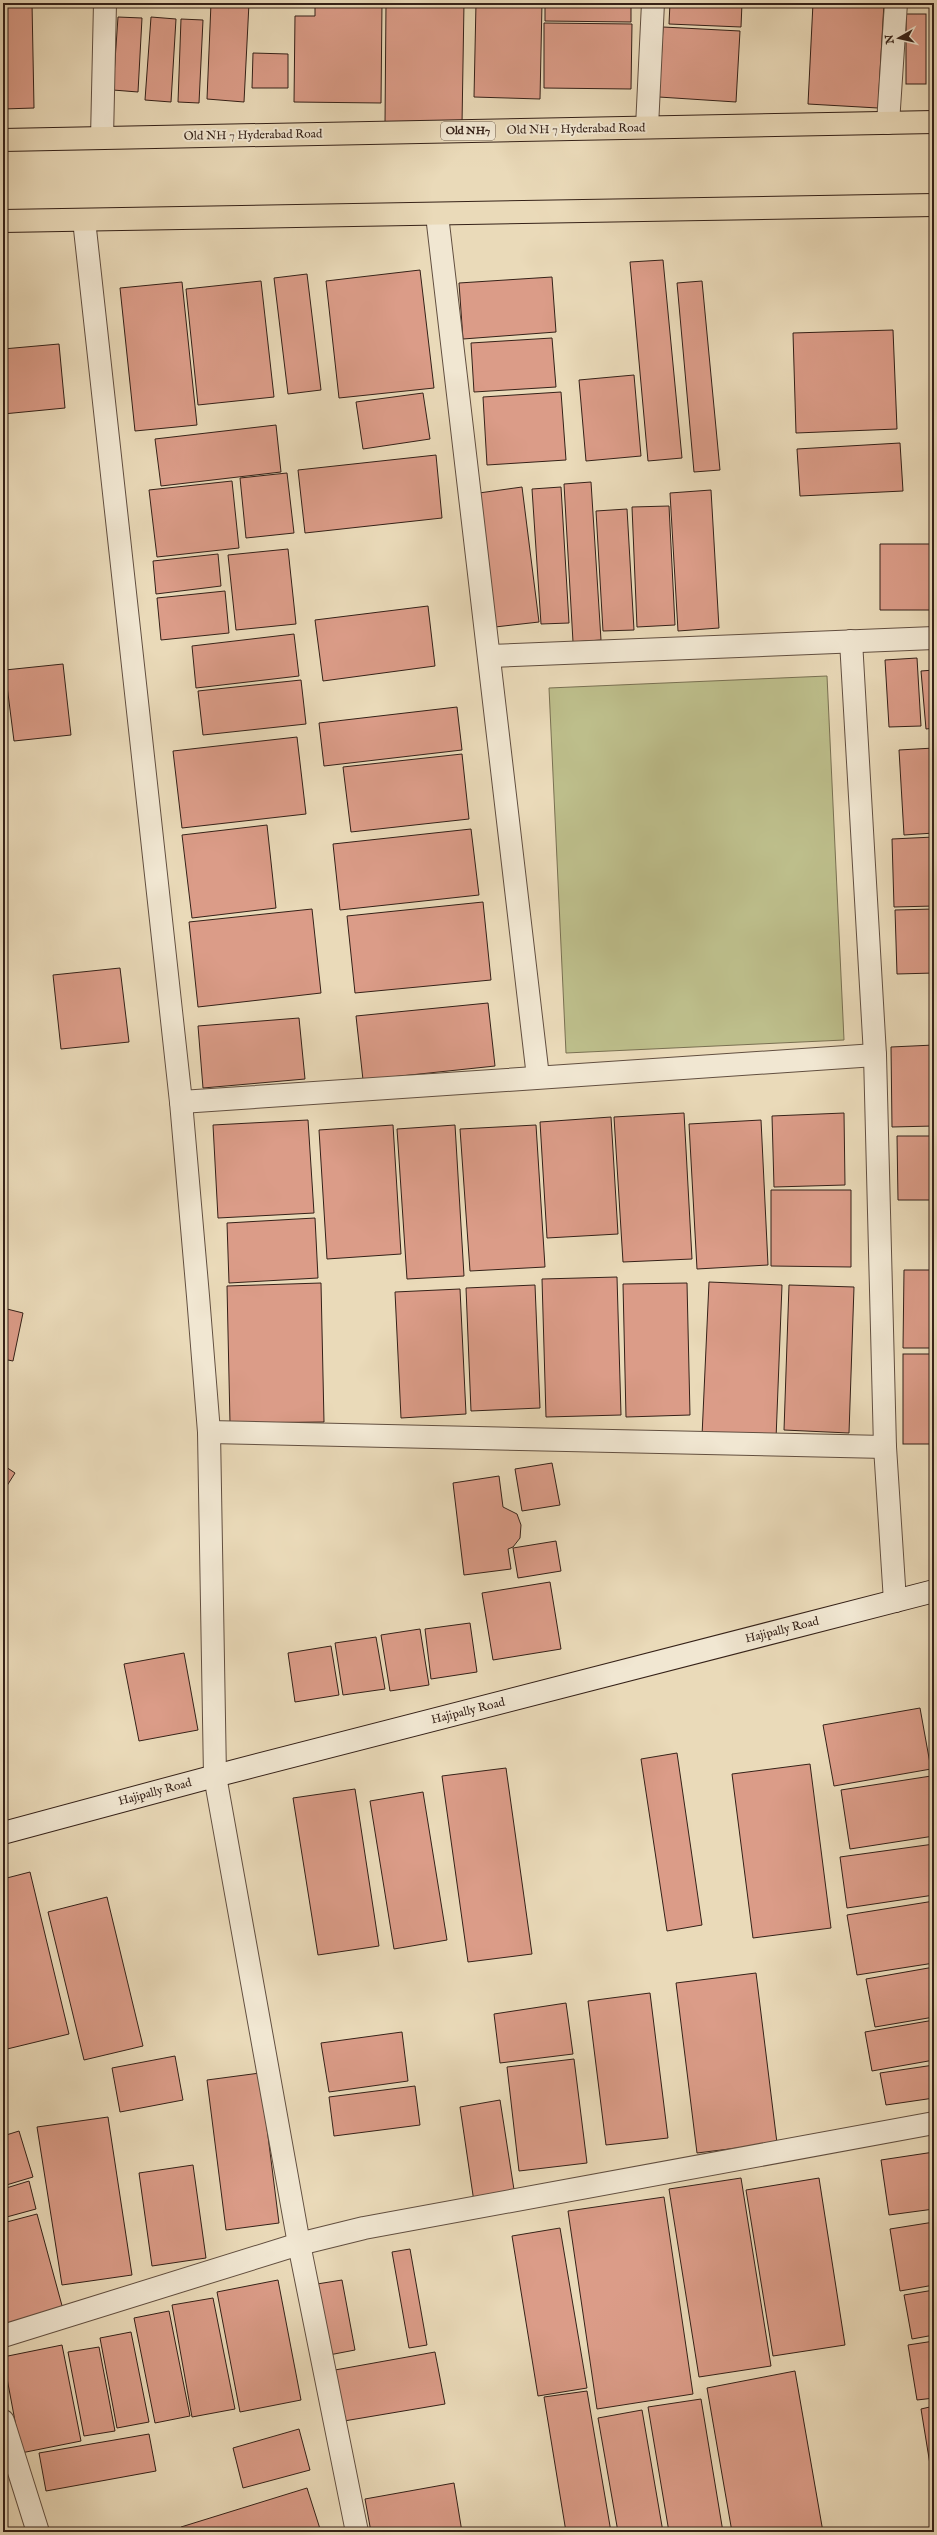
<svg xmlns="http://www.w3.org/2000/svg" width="937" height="2535" font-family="'IM FELL English',serif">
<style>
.green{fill:#bdbe8b;stroke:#797052}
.building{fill:#db9c88;stroke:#352118}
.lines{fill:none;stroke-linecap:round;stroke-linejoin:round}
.street-casing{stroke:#624f40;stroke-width:24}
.secondary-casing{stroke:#352118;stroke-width:24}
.primary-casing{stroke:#352118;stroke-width:24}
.street{stroke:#f1e7d2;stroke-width:22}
.secondary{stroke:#f1e7d2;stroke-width:22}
.primary{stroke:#eadab9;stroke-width:22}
.labels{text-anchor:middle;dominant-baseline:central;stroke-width:4;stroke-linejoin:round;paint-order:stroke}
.shield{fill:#f1e7d2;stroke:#6d5c50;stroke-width:1}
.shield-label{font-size:11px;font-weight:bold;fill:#352118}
.street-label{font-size:12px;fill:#352118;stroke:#f1e7d2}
</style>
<rect width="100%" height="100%" fill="#eadab9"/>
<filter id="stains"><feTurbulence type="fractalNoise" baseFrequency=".005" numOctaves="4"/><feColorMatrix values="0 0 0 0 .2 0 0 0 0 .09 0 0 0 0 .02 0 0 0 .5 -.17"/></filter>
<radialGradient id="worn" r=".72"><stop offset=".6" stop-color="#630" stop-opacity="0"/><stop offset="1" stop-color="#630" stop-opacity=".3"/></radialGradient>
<!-- green -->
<polygon class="green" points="827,676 844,1040 566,1053 549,688"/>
<!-- building -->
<g class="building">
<polygon points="3,3 32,3 34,108 3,109"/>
<polygon points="211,3 249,3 244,102 207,99"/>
<polygon points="315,3 382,3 381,103 294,102 295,16 315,16"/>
<polygon points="386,3 464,3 462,124 385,123"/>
<polygon points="476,3 542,3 540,99 474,97"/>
<polygon points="545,3 631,3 631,22 545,21"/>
<polygon points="670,3 742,3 741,27 669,24"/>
<polygon points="813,3 884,3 878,108 808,104"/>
<rect x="906" y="14" width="20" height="70"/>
<polygon points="933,14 934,14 934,83 932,83"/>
<polygon points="118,17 142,18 138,92 113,90"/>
<polygon points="151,17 176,19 171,102 145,100"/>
<polygon points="181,19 203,20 199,103 178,102"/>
<polygon points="544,23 632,24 631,89 544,88"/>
<polygon points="663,27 740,31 736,102 659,97"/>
<polygon points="253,53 288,54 288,88 252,88"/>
<polygon points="663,260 682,458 648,461 630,262"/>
<polygon points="420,270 434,388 339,398 326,281"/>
<polygon points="307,274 321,390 288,394 274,278"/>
<polygon points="552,277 556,332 463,339 459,283"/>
<polygon points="261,281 274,397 198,405 186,289"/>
<polygon points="702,281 720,470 694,472 677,283"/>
<polygon points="182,282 197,425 135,431 120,288"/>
<polygon points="893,330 897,429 796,433 793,333"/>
<polygon points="552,338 556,387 474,392 471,343"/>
<polygon points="59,344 65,408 3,414 3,349"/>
<polygon points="634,375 641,456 586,461 579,380"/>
<polygon points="561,392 566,460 487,465 483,397"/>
<polygon points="423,393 430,439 363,449 356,402"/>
<polygon points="276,425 281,472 161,486 155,439"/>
<polygon points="900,443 903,491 800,496 797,449"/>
<polygon points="436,455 442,518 305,533 298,470"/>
<polygon points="287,473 294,533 246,538 240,478"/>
<polygon points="232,481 239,548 157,557 149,490"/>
<polygon points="591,482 601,640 573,642 564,484"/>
<polygon points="522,487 539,622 495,627 479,493"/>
<polygon points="561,487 569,623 541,624 532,489"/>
<polygon points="711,490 719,628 678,631 670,493"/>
<polygon points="669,506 675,625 637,627 632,507"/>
<polygon points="627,509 634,630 603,631 596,511"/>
<polygon points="880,544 932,544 933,610 880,610"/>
<polygon points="288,549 296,624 236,630 228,555"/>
<polygon points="218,554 221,586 156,594 153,561"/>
<polygon points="225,591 229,633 161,640 157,598"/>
<polygon points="428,606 435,666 323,681 315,620"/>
<polygon points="294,634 299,676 196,688 192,646"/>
<polygon points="917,658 921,726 889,727 885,660"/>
<polygon points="63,664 71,735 14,741 5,670"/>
<polygon points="934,670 934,728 926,729 921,671"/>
<polygon points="301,680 306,724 203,735 198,691"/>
<polygon points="457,707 462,750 324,766 319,723"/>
<polygon points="297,737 306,814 182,828 173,751"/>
<polygon points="934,748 934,833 904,835 899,750"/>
<polygon points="462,754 469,819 351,832 343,767"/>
<polygon points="267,825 276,908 192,918 182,835"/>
<polygon points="471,829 479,895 340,910 333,844"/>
<polygon points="934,837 934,906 894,907 892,839"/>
<polygon points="483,902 491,980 355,993 347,916"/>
<polygon points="312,909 321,993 198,1007 189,922"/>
<polygon points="934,909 934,973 897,974 895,910"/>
<polygon points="120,968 129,1042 61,1049 53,975"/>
<polygon points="488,1003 495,1066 363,1080 356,1016"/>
<polygon points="299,1018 305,1079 203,1088 198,1026"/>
<polygon points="934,1045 934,1126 892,1127 891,1047"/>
<polygon points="684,1113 692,1259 623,1262 614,1117"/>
<polygon points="844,1113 845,1185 774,1187 772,1116"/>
<polygon points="611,1117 618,1234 547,1238 540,1122"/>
<polygon points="308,1120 314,1213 218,1218 213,1125"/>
<polygon points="761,1120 768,1265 697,1269 689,1124"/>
<polygon points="393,1125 401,1254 327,1259 319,1130"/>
<polygon points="455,1125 464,1276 407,1279 397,1129"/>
<polygon points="536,1125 545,1267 470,1271 460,1129"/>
<polygon points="897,1136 934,1136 934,1200 898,1200"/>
<polygon points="771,1190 851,1190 851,1267 771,1266"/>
<polygon points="315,1218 318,1278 229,1283 227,1223"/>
<polygon points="904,1270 934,1270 934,1348 903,1348"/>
<polygon points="617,1277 621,1415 546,1417 542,1279"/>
<polygon points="709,1282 782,1285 776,1439 702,1436"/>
<polygon points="321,1283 324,1422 230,1423 227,1286"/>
<polygon points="687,1283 690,1415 626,1417 623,1284"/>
<polygon points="535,1285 540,1408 471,1411 466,1288"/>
<polygon points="789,1285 854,1287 849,1433 784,1430"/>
<polygon points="460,1289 466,1414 401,1418 395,1292"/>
<polygon points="3,1308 23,1313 13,1361 3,1359"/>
<rect x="903" y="1354" width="31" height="90"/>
<polygon points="552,1463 560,1505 522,1511 515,1469"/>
<polygon points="3,1465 15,1473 3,1492"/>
<polygon points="499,1476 503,1507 517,1514 521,1525 520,1538 513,1547 508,1549 511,1569 464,1575 453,1483"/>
<polygon points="556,1541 561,1571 518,1578 513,1548"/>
<polygon points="550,1582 561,1649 493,1660 482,1593"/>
<polygon points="470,1623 477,1672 431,1679 425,1629"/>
<polygon points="420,1629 429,1685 390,1691 381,1635"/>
<polygon points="376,1637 385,1689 343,1695 335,1643"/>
<polygon points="331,1646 339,1695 295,1702 288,1653"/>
<polygon points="184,1653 198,1730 139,1741 124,1664"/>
<polygon points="920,1708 931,1769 834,1786 823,1725"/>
<polygon points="677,1753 702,1925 667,1931 641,1759"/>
<polygon points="810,1764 831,1928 753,1938 732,1774"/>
<polygon points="506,1768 532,1954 468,1962 442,1776"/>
<polygon points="931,1776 934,1793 934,1836 850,1849 841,1790"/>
<polygon points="355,1789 379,1946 318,1955 293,1798"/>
<polygon points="423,1792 447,1940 394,1949 370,1801"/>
<polygon points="934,1844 934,1895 847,1908 840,1857"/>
<polygon points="30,1872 69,2034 3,2050 3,1879"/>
<polygon points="107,1897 143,2046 84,2060 48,1912"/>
<polygon points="934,1901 934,1963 857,1975 847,1915"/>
<polygon points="934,1967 934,2017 875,2027 866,1979"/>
<polygon points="756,1973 777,2143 697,2153 676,1983"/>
<polygon points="650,1993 668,2138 606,2145 588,2001"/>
<polygon points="566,2003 573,2054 500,2063 494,2014"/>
<polygon points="934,2020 934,2060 872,2071 865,2032"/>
<polygon points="402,2032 408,2081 329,2092 321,2043"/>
<polygon points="175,2056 183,2100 120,2112 112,2068"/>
<polygon points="574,2059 587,2163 519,2171 507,2067"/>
<polygon points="934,2065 934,2098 886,2105 880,2073"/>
<polygon points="260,2073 279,2223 226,2230 207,2080"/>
<polygon points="415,2086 420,2125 334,2136 329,2097"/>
<polygon points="500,2100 515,2196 474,2202 460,2107"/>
<polygon points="108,2117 132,2275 62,2285 37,2127"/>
<polygon points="19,2131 33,2177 3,2186 3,2136"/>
<polygon points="934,2152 934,2209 889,2215 881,2160"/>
<polygon points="193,2165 206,2258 152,2266 139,2173"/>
<polygon points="741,2178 771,2366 699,2377 669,2189"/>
<polygon points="819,2178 845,2345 773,2356 746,2190"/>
<polygon points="29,2181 36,2209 3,2218 3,2189"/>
<polygon points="664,2197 693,2394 597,2409 568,2211"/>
<polygon points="37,2214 64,2313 3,2330 3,2223"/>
<polygon points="934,2222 934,2285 900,2291 890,2229"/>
<polygon points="560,2228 587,2388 538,2396 512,2236"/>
<polygon points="410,2249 427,2345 409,2348 392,2252"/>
<polygon points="278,2280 301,2400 240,2412 217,2292"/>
<polygon points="342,2280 355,2350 329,2355 317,2284"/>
<polygon points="934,2290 934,2335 912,2339 904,2295"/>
<polygon points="213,2298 235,2409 192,2417 172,2305"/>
<polygon points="169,2311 190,2416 155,2423 134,2318"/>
<polygon points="131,2332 149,2422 117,2428 100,2338"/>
<polygon points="934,2341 934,2398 917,2400 908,2345"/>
<polygon points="62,2345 81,2441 21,2453 3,2357"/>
<polygon points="99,2347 115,2431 84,2436 68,2352"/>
<polygon points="435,2352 445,2404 344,2421 335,2370"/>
<polygon points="795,2371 823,2532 732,2532 707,2388"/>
<polygon points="587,2391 611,2532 566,2532 544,2397"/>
<polygon points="701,2399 723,2532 669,2532 648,2407"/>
<polygon points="934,2406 934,2489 921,2409"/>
<polygon points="642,2410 663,2532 618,2532 598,2418"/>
<polygon points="299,2429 310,2470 243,2488 233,2448"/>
<polygon points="149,2434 156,2471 46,2491 39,2453"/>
<polygon points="454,2483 462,2532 371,2532 365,2499"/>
<polygon points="307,2488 321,2532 182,2532 181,2527"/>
</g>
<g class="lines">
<defs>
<g id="street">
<polyline points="888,123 896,3"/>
<polyline points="647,127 653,3"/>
<polyline points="102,138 105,3"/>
<polyline points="437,215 538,1077"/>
<polyline points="84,220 181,1102 198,1296 209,1432 215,1776 299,2244 357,2532"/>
<polyline points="851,641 875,1055 885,1447 895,1601"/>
<polyline points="490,656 934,638"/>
<polyline points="181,1102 875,1055"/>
<polyline points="209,1432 885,1447"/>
<polyline points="3,2336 299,2244 364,2228 934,2123"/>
<polyline points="3,2421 38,2532"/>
</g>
<polyline id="secondary" points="3,1833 215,1776 934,1591"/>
<g id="primary">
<polyline points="3,140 934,122"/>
<polyline points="3,221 934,205"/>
</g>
</defs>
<!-- street casing -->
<use href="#street" class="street-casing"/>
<!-- secondary casing -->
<use href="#secondary" class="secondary-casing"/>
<!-- primary casing -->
<use href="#primary" class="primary-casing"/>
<!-- street -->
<use href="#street" class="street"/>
<!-- secondary -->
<use href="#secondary" class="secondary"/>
<!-- primary -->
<use href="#primary" class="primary"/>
</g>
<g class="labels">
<!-- shield labels -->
<rect class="shield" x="441" y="122" width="54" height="18" rx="3"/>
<g class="shield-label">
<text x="468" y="131">Old NH7</text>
</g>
<!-- street labels -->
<g class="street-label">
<text transform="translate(576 129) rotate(-1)">Old NH 7 Hyderabad Road</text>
<text transform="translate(253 135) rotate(-1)">Old NH 7 Hyderabad Road</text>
<text transform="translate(782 1630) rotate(-14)">Hajipally Road</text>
<text transform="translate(468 1711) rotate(-14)">Hajipally Road</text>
<text transform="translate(155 1792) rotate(-15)">Hajipally Road</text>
</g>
</g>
<!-- margin -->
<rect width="937" height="2535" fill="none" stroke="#eadab9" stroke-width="16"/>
<rect x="4" y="4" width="929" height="2527" fill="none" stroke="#352118" stroke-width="2"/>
<rect x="8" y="8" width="921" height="2519" fill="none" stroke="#352118"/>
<!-- north arrow -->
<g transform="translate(899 38) rotate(262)" stroke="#f1e7d2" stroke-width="3" paint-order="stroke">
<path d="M0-3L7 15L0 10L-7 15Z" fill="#352118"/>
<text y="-6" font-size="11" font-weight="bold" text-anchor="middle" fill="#352118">N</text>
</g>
<rect width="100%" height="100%" filter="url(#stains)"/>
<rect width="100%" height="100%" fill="url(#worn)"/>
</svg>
